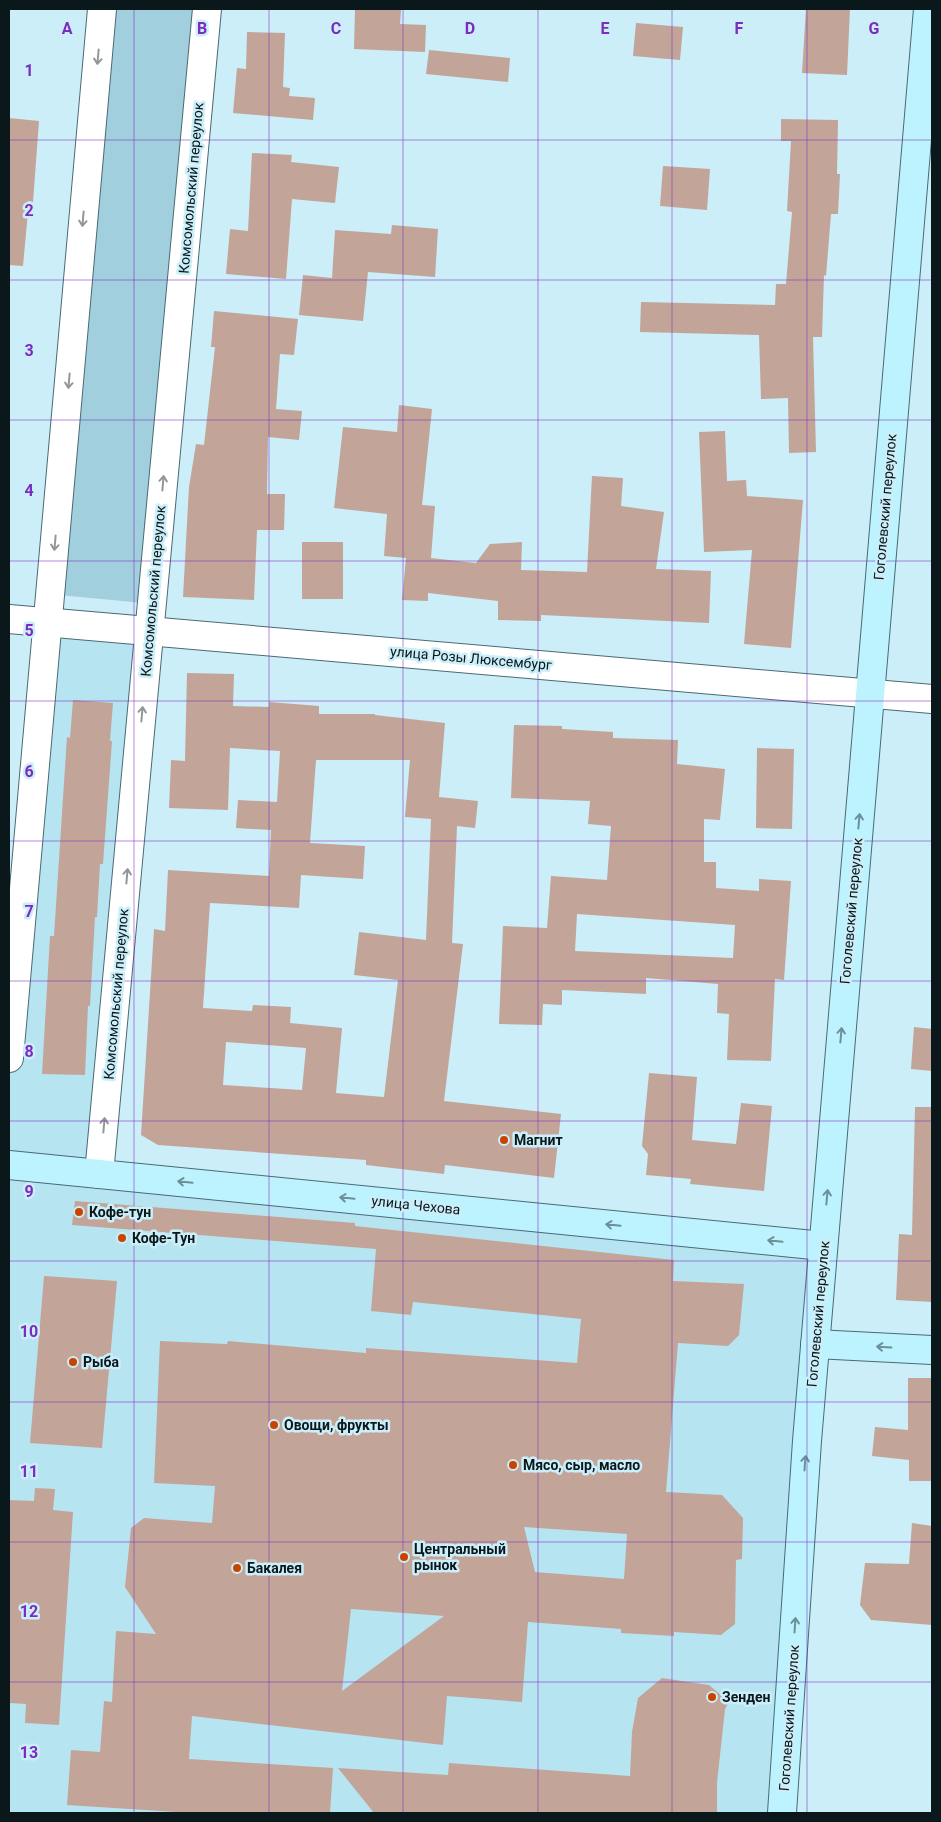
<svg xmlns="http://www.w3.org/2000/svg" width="941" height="1822" font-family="Roboto,sans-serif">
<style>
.built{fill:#b7e4f1}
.green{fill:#a1cfdd}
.building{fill:#c3a499;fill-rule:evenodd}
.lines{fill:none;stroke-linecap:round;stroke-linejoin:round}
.minor-casing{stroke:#4a6a73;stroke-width:30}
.tertiary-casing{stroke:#4a6a73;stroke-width:30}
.secondary-casing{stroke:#4a6a73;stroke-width:30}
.minor{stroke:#fff;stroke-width:28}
.tertiary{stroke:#fff;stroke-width:28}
.secondary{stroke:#bcf3ff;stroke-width:28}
.oneway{stroke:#919798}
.oneway2{stroke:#6c9098}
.grid{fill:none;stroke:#7b2cbf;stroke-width:1;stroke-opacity:0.55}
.poi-dot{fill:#c94400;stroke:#cbeef9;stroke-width:2}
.labels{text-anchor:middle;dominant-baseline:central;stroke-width:5;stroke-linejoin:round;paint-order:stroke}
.street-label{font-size:14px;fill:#0a171b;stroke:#cbeef9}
.poi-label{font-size:14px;font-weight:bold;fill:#0a171b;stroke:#cbeef9;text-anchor:start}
.grid-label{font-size:16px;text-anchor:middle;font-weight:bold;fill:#7b2cbf;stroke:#cbeef9;stroke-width:5;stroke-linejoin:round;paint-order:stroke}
</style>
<rect width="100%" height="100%" fill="#cbeef9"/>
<!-- built -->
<polygon class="built" points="48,622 150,630 99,1174 823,1246 782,1813 9,1813 9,1058"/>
<!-- green -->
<polygon class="green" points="113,9 197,9 143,603 59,595"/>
<!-- building -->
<g class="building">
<polygon points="355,9 401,10 400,24 426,25 425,52 354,49"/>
<polygon points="806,9 850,9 847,75 802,73"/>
<polygon points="636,23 683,27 680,60 633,56"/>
<polygon points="247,32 285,33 283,87 290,88 289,96 315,98 313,120 233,113 237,68 246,69"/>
<polygon points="429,50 510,58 508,82 426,74"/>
<polygon points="9,118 39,121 33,202 29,201 23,266 9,265"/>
<polygon points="781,119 838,120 837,174 840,174 838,214 831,214 826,276 824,275 822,337 813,337 816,452 789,453 788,398 761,399 759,335 640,332 641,302 775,305 776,284 786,284 792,212 787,211 791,141 781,141"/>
<polygon points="252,153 292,155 291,162 339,167 335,203 292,199 286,279 226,274 230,229 248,231"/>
<polygon points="663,166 710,169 707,210 660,206"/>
<polygon points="392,225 438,229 435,277 368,272 363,321 299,315 303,275 332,278 335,230 391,234"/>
<polygon points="214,311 298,319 294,355 280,354 276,409 302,411 299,440 268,437 267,494 285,494 284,530 257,530 254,600 183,597 189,487 196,444 204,445 215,347 211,347"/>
<polygon points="399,405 432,409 422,505 435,506 431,558 476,563 490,544 522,542 521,570 587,572 592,476 623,478 621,506 664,512 656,569 711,571 709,623 541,615 541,621 498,620 498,601 428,593 428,601 402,600 406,558 384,556 387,514 334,508 343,427 397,432"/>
<polygon points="725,431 727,481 746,480 747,496 803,500 791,648 744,644 752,550 704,552 699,432"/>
<rect x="302" y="542" width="41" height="57"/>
<path d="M 187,673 L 234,674 L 233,706 L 269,707 L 269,702 L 319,706 L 319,714 L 375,714 L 375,715 L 445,723 L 439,797 L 478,801 L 475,828 L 457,826 L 452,943 L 463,944 L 444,1101 L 561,1114 L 554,1178 L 445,1165 L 444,1174 L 366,1165 L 366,1160 L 158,1145 L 141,1135 L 154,929 L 165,931 L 168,870 L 269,876 L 271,830 L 236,828 L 238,800 L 277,802 L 280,751 L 230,748 L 228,810 L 169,808 L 171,760 L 185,761 ZM 316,760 L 410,760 L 405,817 L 431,819 L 426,940 L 359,932 L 354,975 L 398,980 L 384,1097 L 336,1093 L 342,1028 L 290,1023 L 291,1007 L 253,1005 L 252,1011 L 203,1008 L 210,903 L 299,908 L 301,875 L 363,879 L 365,846 L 310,843 ZM 226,1042 L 306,1048 L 302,1090 L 223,1085 Z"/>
<polygon points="73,700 113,703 110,741 112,741 103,864 100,864 97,917 95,917 90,1006 88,1006 85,1075 42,1074 50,936 54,936 67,737 70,738"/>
<path d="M 514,725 L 562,726 L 562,729 L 613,732 L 613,738 L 678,740 L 677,764 L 725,769 L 720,820 L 704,819 L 704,862 L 716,862 L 716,888 L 759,891 L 759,879 L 791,881 L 784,980 L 775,979 L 771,1061 L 727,1060 L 729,1014 L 717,1013 L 718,984 L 646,978 L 646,994 L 562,990 L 562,1005 L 543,1004 L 542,1025 L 499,1024 L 503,926 L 547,928 L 551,876 L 607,880 L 611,826 L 588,824 L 590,801 L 511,798 ZM 577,914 L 735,925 L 733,958 L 575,951 Z"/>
<polygon points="757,748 794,749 792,829 756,828"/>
<polygon points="914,1027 932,1029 932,1071 911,1069"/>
<polygon points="649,1073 697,1077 692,1140 736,1144 741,1103 772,1106 764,1191 690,1184 691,1179 646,1175 648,1154 642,1146"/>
<polygon points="915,1107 932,1107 932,1302 896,1300 899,1234 912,1235"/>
<path d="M 75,1201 L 355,1223 L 355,1226 L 674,1260 L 673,1281 L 744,1284 L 739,1335 L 728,1346 L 678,1343 L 666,1492 L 722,1495 L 743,1518 L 742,1559 L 736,1560 L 735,1624 L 721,1635 L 674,1632 L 674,1636 L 621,1633 L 621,1629 L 528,1622 L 522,1702 L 447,1696 L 443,1745 L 192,1716 L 189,1759 L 333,1768 L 330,1813 L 192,1813 L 67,1805 L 71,1750 L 100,1752 L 104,1701 L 112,1702 L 116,1631 L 156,1634 L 125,1587 L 131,1528 L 144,1518 L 212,1523 L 215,1486 L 154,1483 L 160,1341 L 227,1344 L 228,1341 L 366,1353 L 366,1348 L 577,1363 L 581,1319 L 413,1302 L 411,1315 L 371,1311 L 376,1249 L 72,1225 ZM 524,1527 L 627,1534 L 624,1579 L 535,1572 ZM 351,1609 L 444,1616 L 342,1691 Z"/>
<polygon points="44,1276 117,1281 102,1448 30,1443"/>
<polygon points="908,1378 932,1378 932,1481 909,1481 909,1460 872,1456 875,1427 908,1430"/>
<polygon points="35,1488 55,1489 53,1510 73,1512 59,1725 25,1723 26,1704 9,1703 9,1500 34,1501"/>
<polygon points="912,1523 932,1526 932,1625 871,1620 860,1605 865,1563 909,1564"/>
<polygon points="662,1678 709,1685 729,1702 725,1709 717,1783 717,1813 374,1813 338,1768 448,1775 449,1763 630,1776 632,1732 638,1698"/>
</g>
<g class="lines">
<defs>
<g id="minor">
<polyline points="9,1058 102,9"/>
<polyline points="99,1174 207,9"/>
</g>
<polyline id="tertiary" points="9,619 932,699"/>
<g id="secondary">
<polyline points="9,1165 823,1246"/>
<polyline points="815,1344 932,1350"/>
<polyline points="782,1813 807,1441 928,9"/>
</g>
</defs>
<!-- minor casing -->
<use href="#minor" class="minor-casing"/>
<!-- tertiary casing -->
<use href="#tertiary" class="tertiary-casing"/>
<!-- secondary casing -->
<use href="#secondary" class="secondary-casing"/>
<!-- minor -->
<use href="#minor" class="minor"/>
<!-- tertiary -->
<use href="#tertiary" class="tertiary"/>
<!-- secondary -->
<use href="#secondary" class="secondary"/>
</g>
<!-- one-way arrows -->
<defs><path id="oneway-shaft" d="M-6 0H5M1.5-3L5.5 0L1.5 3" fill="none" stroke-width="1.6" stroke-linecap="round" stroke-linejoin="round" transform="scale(1.25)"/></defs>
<g class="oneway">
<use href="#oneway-shaft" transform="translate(98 57) rotate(95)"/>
<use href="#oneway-shaft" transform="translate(83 219) rotate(95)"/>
<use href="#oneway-shaft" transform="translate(69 381) rotate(95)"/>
<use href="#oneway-shaft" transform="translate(163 483) rotate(-85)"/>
<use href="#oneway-shaft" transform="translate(55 543) rotate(95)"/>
<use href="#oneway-shaft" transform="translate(142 714) rotate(-85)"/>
<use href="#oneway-shaft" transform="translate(127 876) rotate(-85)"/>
<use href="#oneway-shaft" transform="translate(104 1125) rotate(-85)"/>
</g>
<g class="oneway2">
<use href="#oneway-shaft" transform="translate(859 821) rotate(-85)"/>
<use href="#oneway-shaft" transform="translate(841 1035) rotate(-85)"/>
<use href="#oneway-shaft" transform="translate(185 1182) rotate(-174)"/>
<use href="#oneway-shaft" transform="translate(827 1197) rotate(-85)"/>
<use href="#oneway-shaft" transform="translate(347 1198) rotate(-174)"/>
<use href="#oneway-shaft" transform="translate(613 1225) rotate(-174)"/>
<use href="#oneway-shaft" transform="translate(775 1241) rotate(-174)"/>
<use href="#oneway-shaft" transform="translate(884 1347) rotate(-177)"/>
<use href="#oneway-shaft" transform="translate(805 1463) rotate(-86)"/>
<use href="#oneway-shaft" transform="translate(795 1625) rotate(-86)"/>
</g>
<!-- grid -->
<path class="grid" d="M 134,9 L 134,1813M 269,9 L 269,1813M 403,9 L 403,1813M 538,9 L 538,1813M 672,9 L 672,1813M 807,9 L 807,1813M 9,140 L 932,140M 9,280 L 932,280M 9,420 L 932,420M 9,561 L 932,561M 9,701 L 932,701M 9,841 L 932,841M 9,981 L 932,981M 9,1121 L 932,1121M 9,1261 L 932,1261M 9,1402 L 932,1402M 9,1542 L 932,1542M 9,1682 L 932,1682"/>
<!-- markers -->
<g class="poi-dot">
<circle cx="504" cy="1140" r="5"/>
<circle cx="79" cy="1212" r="5"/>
<circle cx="122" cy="1238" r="5"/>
<circle cx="73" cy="1362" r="5"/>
<circle cx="274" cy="1425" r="5"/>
<circle cx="513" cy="1465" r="5"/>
<circle cx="404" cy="1557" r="5"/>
<circle cx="237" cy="1568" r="5"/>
<circle cx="712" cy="1697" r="5"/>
</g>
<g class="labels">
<!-- street labels -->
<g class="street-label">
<text transform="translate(191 188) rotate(-85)">Комсомольский переулок</text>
<text transform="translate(885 507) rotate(-85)">Гоголевский переулок</text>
<text transform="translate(153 591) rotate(-85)">Комсомольский переулок</text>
<text transform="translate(471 658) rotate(5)">улица Розы Люксембург</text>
<text transform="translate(851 911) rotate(-85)">Гоголевский переулок</text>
<text transform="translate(116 994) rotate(-85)">Комсомольский переулок</text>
<text transform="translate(416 1205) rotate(6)">улица Чехова</text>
<text transform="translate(818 1314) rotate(-85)">Гоголевский переулок</text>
<text transform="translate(789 1718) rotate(-86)">Гоголевский переулок</text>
</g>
<!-- poi labels -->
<g class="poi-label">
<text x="514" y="1140">Магнит</text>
<text x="89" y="1212">Кофе-тун</text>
<text x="132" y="1238">Кофе-Тун</text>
<text x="83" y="1362">Рыба</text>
<text x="284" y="1425">Овощи, фрукты</text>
<text x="523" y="1465">Мясо, сыр, масло</text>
<text x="414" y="1549">Центральный<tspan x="414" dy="16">рынок</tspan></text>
<text x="247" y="1568">Бакалея</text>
<text x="722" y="1697">Зенден</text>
</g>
</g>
<g class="grid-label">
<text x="67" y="34">A</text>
<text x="202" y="34">B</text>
<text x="336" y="34">C</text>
<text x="470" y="34">D</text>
<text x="605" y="34">E</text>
<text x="739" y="34">F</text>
<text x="874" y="34">G</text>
<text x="29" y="76">1</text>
<text x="29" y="216">2</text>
<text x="29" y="356">3</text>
<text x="29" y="496">4</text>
<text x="29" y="636">5</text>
<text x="29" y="777">6</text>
<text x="29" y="917">7</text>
<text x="29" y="1057">8</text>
<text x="29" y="1197">9</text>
<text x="29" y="1337">10</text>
<text x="29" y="1477">11</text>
<text x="29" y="1617">12</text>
<text x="29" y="1758">13</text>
</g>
<!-- border -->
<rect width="941" height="1822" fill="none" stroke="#0a171b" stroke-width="20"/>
</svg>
